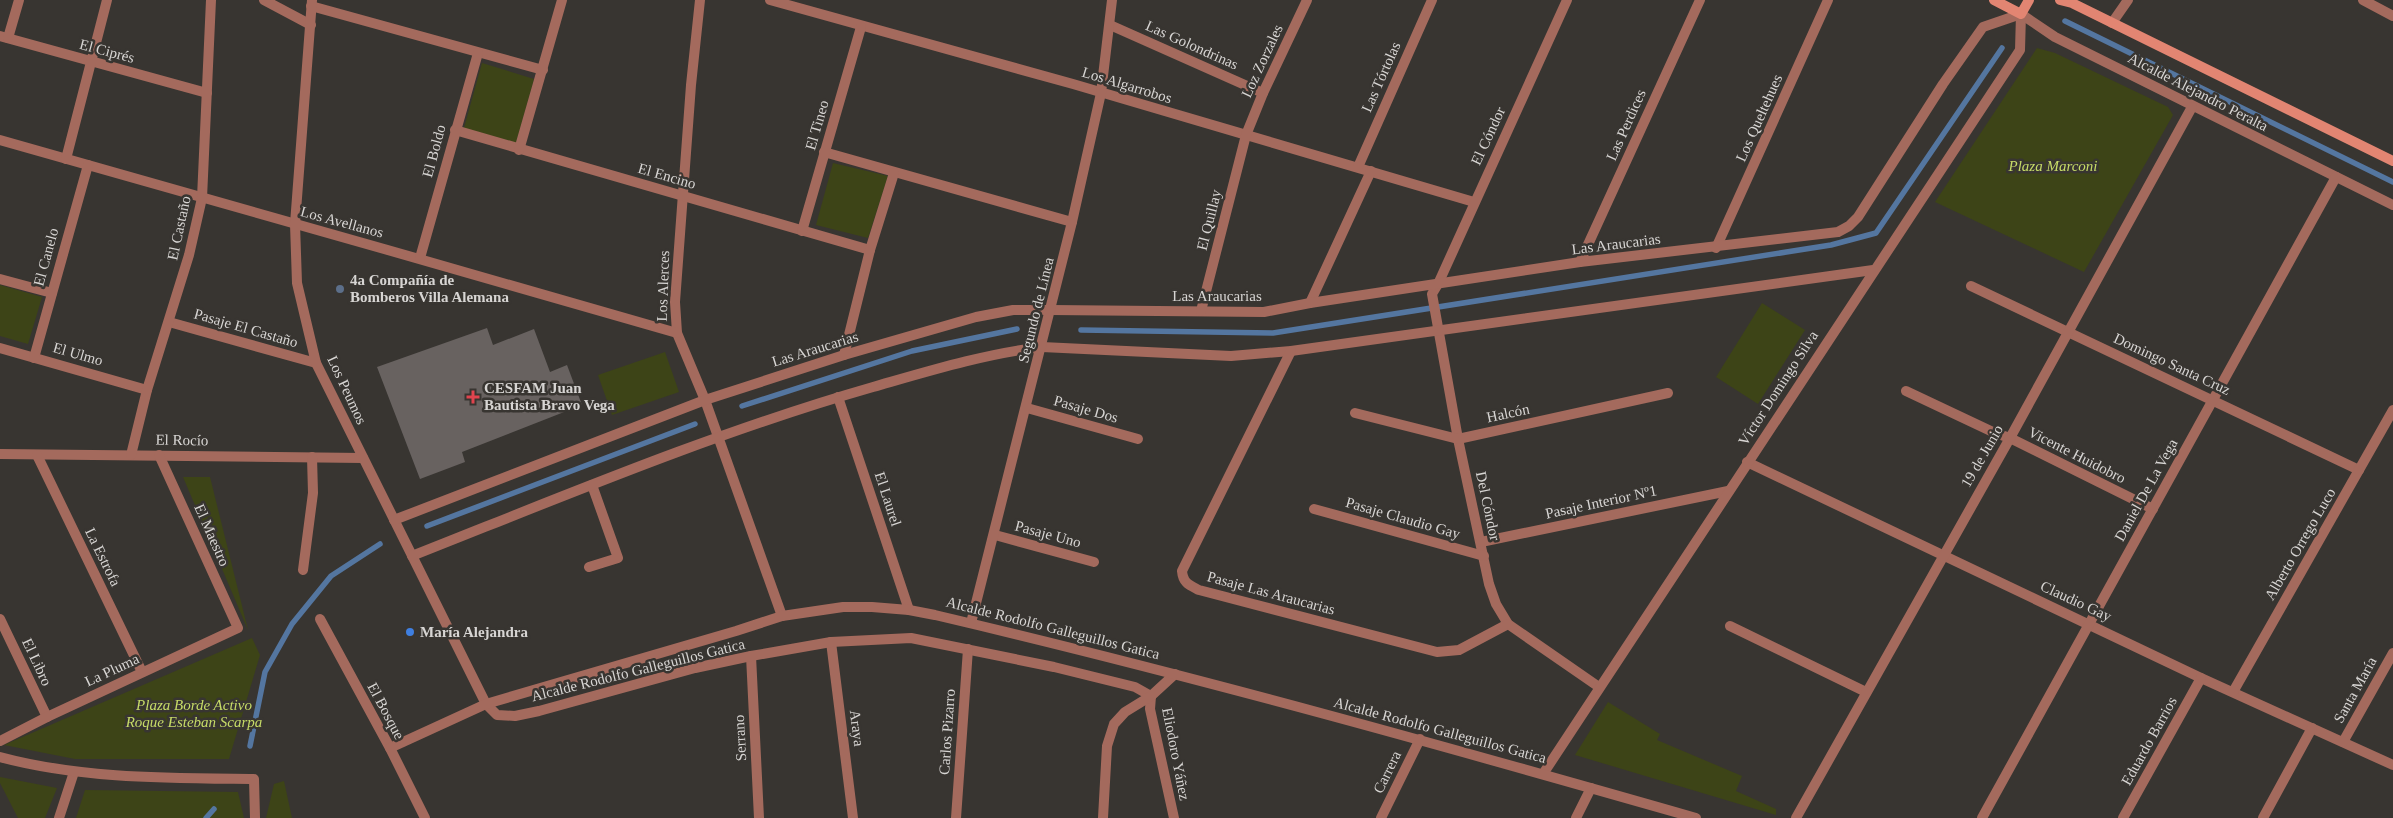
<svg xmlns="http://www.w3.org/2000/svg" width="2393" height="818" font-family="Georgia,serif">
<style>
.green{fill:#3d4417}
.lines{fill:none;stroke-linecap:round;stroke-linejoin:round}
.stream{stroke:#5476a0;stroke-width:5.5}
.building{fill:#686260}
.minor{stroke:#a46a5d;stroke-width:10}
.tertiary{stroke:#a46a5d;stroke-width:10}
.secondary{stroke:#e28572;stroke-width:10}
.service-dot{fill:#5c6f8a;stroke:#383531;stroke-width:2}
.health-dot{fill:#e0444e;stroke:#383531;stroke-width:2}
.shop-dot{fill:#3f7fe0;stroke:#383531;stroke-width:2}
.labels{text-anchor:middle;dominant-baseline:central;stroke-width:5;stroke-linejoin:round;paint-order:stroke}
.street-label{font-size:15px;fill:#d7d5d3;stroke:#383531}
.park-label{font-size:15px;font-style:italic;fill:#c6db67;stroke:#383531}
.poi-label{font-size:15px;font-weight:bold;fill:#d7d5d3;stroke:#383531;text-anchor:start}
</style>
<rect width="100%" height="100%" fill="#383531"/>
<!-- green -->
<g class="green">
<polygon points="2037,48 2055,53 2168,107 2173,115 2084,272 1935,202"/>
<polygon points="482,63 534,79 516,143 464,128"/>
<polygon points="833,163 888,176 868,238 816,225"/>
<polygon points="0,285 42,297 28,344 0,336"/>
<polygon points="1762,303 1805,330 1758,404 1716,377"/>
<polygon points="665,352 679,392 612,415 598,375"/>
<polygon points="183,477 210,477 248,630"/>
<polygon points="252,638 260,655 229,759 75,759 4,745"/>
<polygon points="1608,702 1660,734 1657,740 1742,776 1736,791 1776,809 1776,815 1575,755"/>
<polygon points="0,777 57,788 45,818 18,818 0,783"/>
<polygon points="284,781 292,818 266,818 274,784"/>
<polygon points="85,790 238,792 244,818 76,818"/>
</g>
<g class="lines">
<!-- stream -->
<g class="stream">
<polyline points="2065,21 2393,182"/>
<polyline points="1081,330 1273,333 1831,245 1876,233 2002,48"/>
<polyline points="742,406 912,351 1017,329"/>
<polyline points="427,526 695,424"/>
<polyline points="250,746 265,672 292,624 331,576 380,544"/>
<polyline points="206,818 214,809"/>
</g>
</g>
<!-- building -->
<polygon class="building" points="487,328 493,345 534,329 550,372 567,365 582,405 462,452 465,462 420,479 377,367"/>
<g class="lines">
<!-- minor -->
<g class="minor">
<polyline points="264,0 311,25"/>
<polyline points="700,0 691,85 675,302 677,333 705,400 782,616"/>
<polyline points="770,0 1073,84 1474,202"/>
<polyline points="1567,0 1438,284 1432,294 1458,439 1489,584 1496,604 1508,624 1599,687"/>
<polyline points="2363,0 2393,16"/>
<polyline points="311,6 543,70"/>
<polyline points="2021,14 2055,37 2393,205"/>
<polyline points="2112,23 2128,0"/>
<polyline points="1110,25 1263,93"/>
<polyline points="0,36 207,93"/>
<polyline points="8,38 19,0"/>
<polyline points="455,130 870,250"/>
<path d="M 0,140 C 225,205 452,267 677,333"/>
<polyline points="519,150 562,0"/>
<polyline points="824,152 1072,222"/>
<polyline points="66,159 107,0"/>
<polyline points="1358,167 1432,0"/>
<polyline points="802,231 861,27"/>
<polyline points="1716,248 1828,0"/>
<polyline points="420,258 478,53"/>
<polyline points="1580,262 1700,0"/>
<polyline points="0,279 52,293"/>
<polyline points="1971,286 2359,470"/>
<polyline points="1310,303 1371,171"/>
<polyline points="1051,310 1264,312 1310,303 1580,262 1838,232 1849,226 1858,217 1943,84 1983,27 2021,14"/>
<polyline points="1201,311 1246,135 1263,93 1307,0"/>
<polyline points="169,322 316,363"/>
<polyline points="1042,347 1231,356 1291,351 1873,270"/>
<polyline points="0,348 147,390"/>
<path d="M 1291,351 L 1182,571 C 1183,583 1189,585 1199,590 L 1437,652 L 1459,650 L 1508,624"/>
<polyline points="844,355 870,250 894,173"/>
<polyline points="34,358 88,165"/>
<polyline points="1906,391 1995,433 2010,438 2153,509"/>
<polyline points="838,397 909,610"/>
<polyline points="1027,408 1138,439"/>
<polyline points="1355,413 1458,439 1668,393"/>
<polyline points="0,454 363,458"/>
<polyline points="37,455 142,672"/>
<polyline points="131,455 147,390 189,255 202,198 211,0"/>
<polyline points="1747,462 2201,678 2393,765"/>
<polyline points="1314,509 1484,556"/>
<polyline points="995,535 1094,562"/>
<polyline points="1481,542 1728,491"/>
<polyline points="589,567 618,558 592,485"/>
<polyline points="303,570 313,493 312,457"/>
<polyline points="0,619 47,717"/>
<polyline points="320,619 390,748"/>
<polyline points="1730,626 1866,692"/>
<polyline points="831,642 853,818"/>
<polyline points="751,656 759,818"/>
<polyline points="2233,692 2393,410"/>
<polyline points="1151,696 1150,709 1174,818"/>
<polyline points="486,704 497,715 515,716 539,711 695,668 751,656 831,642 911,638 1054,667 1135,687 1151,696"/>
<polyline points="0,741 47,717 238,628 159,455"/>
<polyline points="2343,742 2393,653"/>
<polyline points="1543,774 2020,50 2021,14"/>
<polyline points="59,818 74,772"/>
<polyline points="956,818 968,649"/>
<polyline points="1103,818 1107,746 1114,724 1125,712 1151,696 1175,674"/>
<polyline points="1381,818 1420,739"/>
<polyline points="1576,818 1591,788"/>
<polyline points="1796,818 2010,438 2192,107"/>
<polyline points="1982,818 2336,177"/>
<polyline points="2123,818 2201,678"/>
<polyline points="2263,818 2312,728"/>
</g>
<!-- tertiary -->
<g class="tertiary">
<polyline points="312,0 295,224 297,283 316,363 486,704"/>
<polyline points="394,520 705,400 844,355 976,317 1013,310 1051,310"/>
<path d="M 412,556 C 564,496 716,432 873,387 C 929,371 984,354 1042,347"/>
<polyline points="971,623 1072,222 1101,93 1112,0"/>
<path d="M 0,757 C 82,779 170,778 254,779 L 255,818"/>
<path d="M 425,818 L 390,748 L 486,704 L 736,631 L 782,616 L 843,607 L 872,607 L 909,610 L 935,615 C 1191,675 1444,746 1696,818"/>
</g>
<!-- secondary -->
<g class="secondary">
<polyline points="1994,0 2021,14 2029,0"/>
<polyline points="2060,0 2072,3 2393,161"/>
</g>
</g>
<!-- markers -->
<circle class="service-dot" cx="340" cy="289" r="5"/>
<path class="health-dot" d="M470.5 389.5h5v5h5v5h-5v5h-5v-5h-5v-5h5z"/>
<circle class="shop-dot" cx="410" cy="632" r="5"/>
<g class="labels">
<!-- street labels -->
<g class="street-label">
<text transform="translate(1192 45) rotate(24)">Las Golondrinas</text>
<text transform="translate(107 51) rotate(15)">El Ciprés</text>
<text transform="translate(1262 61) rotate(-65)">Loz Zorzales</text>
<text transform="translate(1381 77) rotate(-66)">Las Tórtolas</text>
<text transform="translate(1127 85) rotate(17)">Los Algarrobos</text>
<text transform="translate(2198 92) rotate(27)">Alcalde Alejandro Peralta</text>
<text transform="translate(1759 118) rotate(-66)">Los Queltehues</text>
<text transform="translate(817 125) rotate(-74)">El Tineo</text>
<text transform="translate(1626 125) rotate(-66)">Las Perdices</text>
<text transform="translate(1488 136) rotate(-65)">El Cóndor</text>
<text transform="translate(434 151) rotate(-75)">El Boldo</text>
<text transform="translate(667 176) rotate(16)">El Encino</text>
<text transform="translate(1209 220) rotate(-76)">El Quillay</text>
<text transform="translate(342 222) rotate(15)">Los Avellanos</text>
<text transform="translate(179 228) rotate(-78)">El Castaño</text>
<text transform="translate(1616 244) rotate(-7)">Las Araucarias</text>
<text transform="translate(46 257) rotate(-75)">El Canelo</text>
<text transform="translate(663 286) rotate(-88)">Los Alerces</text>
<text x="1217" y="296">Las Araucarias</text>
<text transform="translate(1036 310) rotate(-76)">Segundo de Línea</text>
<text transform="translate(246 328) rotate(16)">Pasaje El Castaño</text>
<text transform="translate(815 349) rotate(-17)">Las Araucarias</text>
<text transform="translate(78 354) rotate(16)">El Ulmo</text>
<text transform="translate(2172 364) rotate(25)">Domingo Santa Cruz</text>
<text transform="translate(1778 388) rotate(-57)">Víctor Domingo Silva</text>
<text transform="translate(347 390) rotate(65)">Los Peumos</text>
<text transform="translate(1086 409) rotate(16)">Pasaje Dos</text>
<text transform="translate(1508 413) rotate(-12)">Halcón</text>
<text transform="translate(182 440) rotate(1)">El Rocío</text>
<text transform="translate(2077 455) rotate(27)">Vicente Huidobro</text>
<text transform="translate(1982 456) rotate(-60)">19 de Junio</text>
<text transform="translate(2146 490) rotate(-61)">Daniel De La Vega</text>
<text transform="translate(888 499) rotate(72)">El Laurel</text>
<text transform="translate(1601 502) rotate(-12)">Pasaje Interior Nº1</text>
<text transform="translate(1488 506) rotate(78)">Del Cóndor</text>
<text transform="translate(1403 518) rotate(16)">Pasaje Claudio Gay</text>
<text transform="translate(1048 534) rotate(15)">Pasaje Uno</text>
<text transform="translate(212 535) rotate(66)">El Maestro</text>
<text transform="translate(2300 544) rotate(-60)">Alberto Orrego Luco</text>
<text transform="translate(103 557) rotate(64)">La Estrofa</text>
<text transform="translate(1271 593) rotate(15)">Pasaje Las Araucarias</text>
<text transform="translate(2076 601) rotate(25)">Claudio Gay</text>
<text transform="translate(1053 628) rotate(14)">Alcalde Rodolfo Galleguillos Gatica</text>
<text transform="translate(37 662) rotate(65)">El Libro</text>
<text transform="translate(112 670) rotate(-25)">La Pluma</text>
<text transform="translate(638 670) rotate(-14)">Alcalde Rodolfo Galleguillos Gatica</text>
<text transform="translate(2355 690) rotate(-61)">Santa María</text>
<text transform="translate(386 711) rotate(62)">El Bosque</text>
<text transform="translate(857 728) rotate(83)">Araya</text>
<text transform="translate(1440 730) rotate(15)">Alcalde Rodolfo Galleguillos Gatica</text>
<text transform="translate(947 732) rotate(-86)">Carlos Pizarro</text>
<text transform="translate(740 738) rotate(-93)">Serrano</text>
<text transform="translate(2149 741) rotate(-61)">Eduardo Barrios</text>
<text transform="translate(1176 754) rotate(79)">Eliodoro Yáñez</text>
<text transform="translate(1387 772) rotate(-64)">Carrera</text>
</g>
<!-- park labels -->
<g class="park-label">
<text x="2053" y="166">Plaza Marconi</text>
<text x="194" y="705">Plaza Borde Activo<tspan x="194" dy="17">Roque Esteban Scarpa</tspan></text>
</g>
<!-- poi labels -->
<g class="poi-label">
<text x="350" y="280">4a Compañía de<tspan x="350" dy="17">Bomberos Villa Alemana</tspan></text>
<text x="484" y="388">CESFAM Juan<tspan x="484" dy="17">Bautista Bravo Vega</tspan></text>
<text x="420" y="632">María Alejandra</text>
</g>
</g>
</svg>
